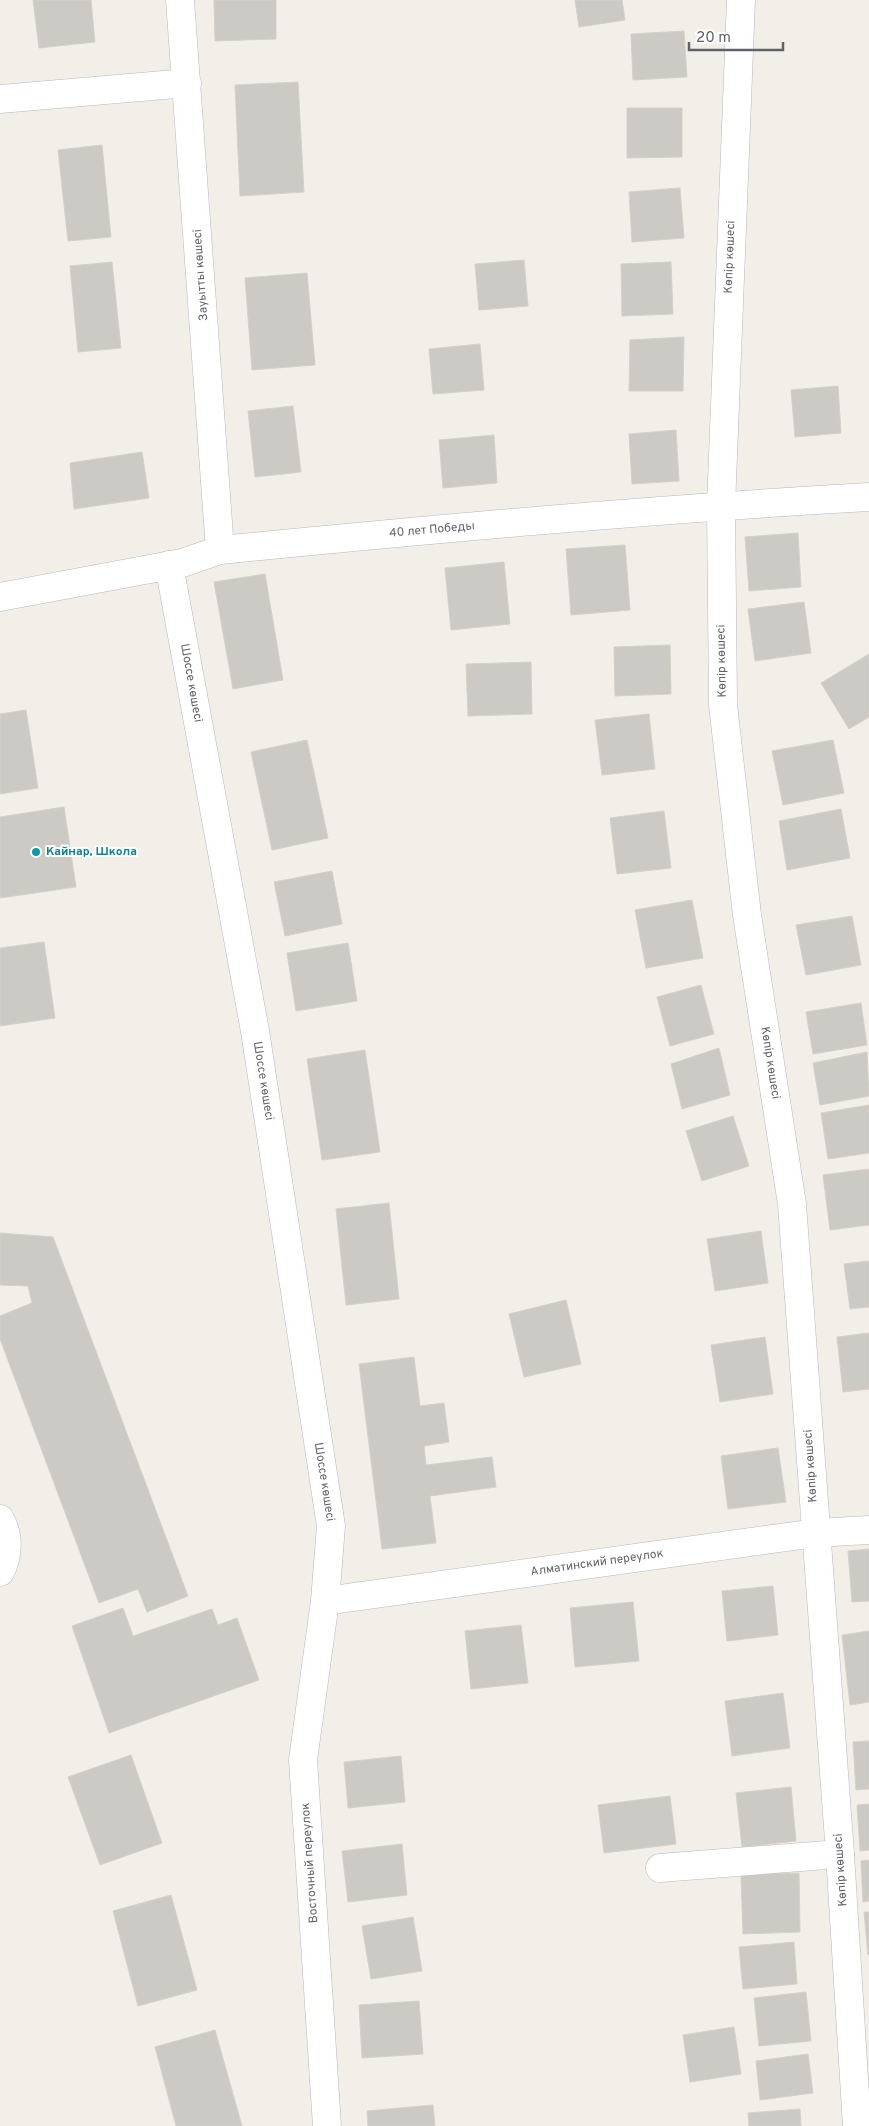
<svg xmlns="http://www.w3.org/2000/svg" width="869" height="2126" font-family="Overpass,sans-serif">
<style>
.building{fill:#cccac5;stroke:#d6d1c6}
.lines{fill:none;stroke-linecap:round;stroke-linejoin:round}
.minor-casing{stroke:#b5b8bc;stroke-width:29}
.minor{stroke:#fff;stroke-width:28}
.culture-dot{fill:#0f9aa8;stroke:#fff;stroke-width:2}
.labels{text-anchor:middle;dominant-baseline:central;stroke-width:4;stroke-linejoin:round;paint-order:stroke}
.street-label{font-size:12px;fill:#5f6368;stroke:#fff}
.culture-label{font-size:12px;font-weight:bold;fill:#0d838f;stroke:#fff;text-anchor:start}
</style>
<rect width="100%" height="100%" fill="#f1efe8"/>
<!-- building -->
<g class="building">
<polygon points="33,0 91,0 95,42 39,48"/>
<polygon points="214,0 276,0 276,39 215,41"/>
<polygon points="575,0 622,0 625,20 579,27"/>
<polygon points="684,31 687,77 633,80 631,34"/>
<polygon points="298,82 304,192 240,196 235,85"/>
<polygon points="627,108 682,108 682,157 627,158"/>
<polygon points="102,145 111,237 68,241 58,150"/>
<polygon points="680,188 684,238 632,242 629,192"/>
<polygon points="524,260 528,306 479,310 475,264"/>
<polygon points="112,262 121,348 78,352 70,266"/>
<polygon points="671,262 673,314 622,316 621,264"/>
<polygon points="307,273 315,365 252,370 245,278"/>
<polygon points="684,337 683,391 629,391 630,340"/>
<polygon points="480,344 484,390 433,394 429,349"/>
<polygon points="838,386 841,433 795,437 791,390"/>
<polygon points="293,406 301,472 255,477 248,411"/>
<polygon points="676,430 679,481 632,484 629,434"/>
<polygon points="494,435 497,483 443,488 439,440"/>
<polygon points="142,452 149,498 74,509 70,463"/>
<polygon points="798,533 801,587 749,591 745,537"/>
<polygon points="625,545 630,610 571,615 566,549"/>
<polygon points="504,562 510,624 451,630 445,568"/>
<polygon points="265,574 283,680 233,689 214,582"/>
<polygon points="804,602 811,653 755,661 748,609"/>
<polygon points="670,645 671,694 615,696 614,647"/>
<polygon points="869,654 869,717 849,729 821,683"/>
<polygon points="531,662 532,714 468,716 466,664"/>
<polygon points="26,710 38,788 0,794 0,714"/>
<polygon points="649,714 655,769 602,775 595,720"/>
<polygon points="307,740 328,838 272,850 251,752"/>
<polygon points="833,740 844,793 783,805 772,751"/>
<polygon points="64,807 76,887 0,898 0,817"/>
<polygon points="841,809 850,858 787,870 779,821"/>
<polygon points="664,811 671,868 617,874 610,818"/>
<polygon points="332,871 342,924 285,936 274,882"/>
<polygon points="692,900 703,958 646,968 635,910"/>
<polygon points="852,916 861,965 806,975 796,925"/>
<polygon points="44,942 55,1018 0,1026 0,948"/>
<polygon points="348,943 357,1001 296,1011 287,953"/>
<polygon points="701,985 714,1034 670,1046 657,997"/>
<polygon points="861,1003 867,1045 813,1054 806,1012"/>
<polygon points="719,1048 730,1095 682,1109 671,1064"/>
<polygon points="365,1050 380,1152 322,1160 307,1059"/>
<polygon points="867,1052 869,1096 820,1105 813,1063"/>
<polygon points="869,1105 869,1153 828,1159 821,1113"/>
<polygon points="733,1116 749,1166 702,1181 686,1131"/>
<polygon points="869,1169 869,1225 830,1230 823,1175"/>
<polygon points="389,1203 399,1299 346,1305 336,1209"/>
<polygon points="761,1231 768,1283 715,1291 707,1239"/>
<polygon points="0,1233 53,1237 188,1596 147,1612 138,1589 99,1603 0,1339 0,1316 32,1303 28,1286 0,1285"/>
<polygon points="869,1261 869,1307 850,1309 844,1264"/>
<polygon points="566,1300 581,1364 524,1377 509,1314"/>
<polygon points="869,1333 869,1389 843,1392 837,1337"/>
<polygon points="765,1337 773,1394 720,1402 711,1345"/>
<polygon points="414,1357 420,1406 444,1403 449,1442 424,1446 426,1465 492,1457 496,1487 430,1496 436,1543 382,1549 359,1364"/>
<polygon points="778,1448 786,1502 728,1509 721,1456"/>
<polygon points="869,1549 869,1601 852,1602 848,1551"/>
<polygon points="773,1586 778,1635 727,1641 722,1591"/>
<polygon points="633,1602 639,1661 575,1667 570,1608"/>
<polygon points="123,1608 133,1636 212,1609 218,1625 237,1618 259,1680 109,1733 72,1626"/>
<polygon points="521,1625 528,1683 471,1689 465,1631"/>
<polygon points="869,1631 869,1702 850,1705 842,1635"/>
<polygon points="783,1693 790,1748 732,1756 725,1701"/>
<polygon points="869,1741 869,1789 856,1790 853,1742"/>
<polygon points="131,1755 162,1843 100,1865 68,1777"/>
<polygon points="401,1756 405,1802 348,1808 344,1762"/>
<polygon points="791,1787 796,1841 742,1847 736,1793"/>
<polygon points="670,1796 676,1844 604,1853 598,1805"/>
<polygon points="869,1804 869,1850 860,1851 857,1805"/>
<polygon points="402,1844 407,1895 348,1902 342,1851"/>
<polygon points="869,1860 869,1901 863,1902 861,1861"/>
<polygon points="799,1873 800,1932 743,1934 741,1875"/>
<polygon points="171,1895 197,1990 138,2006 113,1911"/>
<polygon points="864,1912 869,1912 869,1954 868,1955"/>
<polygon points="413,1917 422,1971 371,1979 362,1926"/>
<polygon points="794,1942 797,1984 743,1989 739,1947"/>
<polygon points="806,1992 811,2041 759,2046 754,1998"/>
<polygon points="419,2001 423,2054 362,2058 359,2005"/>
<polygon points="734,2027 741,2074 690,2082 683,2035"/>
<polygon points="215,2030 242,2126 176,2126 155,2047"/>
<polygon points="808,2054 813,2093 760,2100 756,2061"/>
<polygon points="433,2105 435,2126 368,2126 367,2111"/>
<polygon points="800,2109 801,2126 749,2126 748,2113"/>
</g>
<g class="lines">
<defs>
<g id="minor">
<polyline points="180,0 220,550"/>
<polyline points="741,0 721,506 723,705 747,915 792,1204 840,1854 857,2126"/>
<polyline points="0,99 187,83"/>
<polyline points="169,565 255,1031 331,1526 325,1601 303,1760 327,2126"/>
<path d="M 0,597 L 182,563 L 220,550 C 436,529 652,509 869,497"/>
<path d="M 0,1519 C 9,1535 9,1555 0,1572"/>
<polyline points="325,1601 816,1533 869,1530"/>
<polyline points="660,1868 840,1854"/>
</g>
</defs>
<!-- minor casing -->
<use href="#minor" class="minor-casing"/>
<!-- minor -->
<use href="#minor" class="minor"/>
</g>
<!-- markers -->
<circle class="culture-dot" cx="36" cy="852" r="5"/>
<g class="labels">
<!-- street labels -->
<g class="street-label">
<text transform="translate(730 257) rotate(-88)">Көпір көшесі</text>
<text transform="translate(201 275) rotate(-94)">Зауытты көшесі</text>
<text transform="translate(432 530) rotate(-5)">40 лет Победы</text>
<text transform="translate(722 661) rotate(-91)">Көпір көшесі</text>
<text transform="translate(191 683) rotate(80)">Шоссе көшесі</text>
<text transform="translate(770 1063) rotate(81)">Көпір көшесі</text>
<text transform="translate(263 1081) rotate(81)">Шоссе көшесі</text>
<text transform="translate(811 1466) rotate(-94)">Көпір көшесі</text>
<text transform="translate(324 1482) rotate(81)">Шоссе көшесі</text>
<text transform="translate(597 1563) rotate(-8)">Алматинский переулок</text>
<text transform="translate(310 1863) rotate(-94)">Восточный переулок</text>
<text transform="translate(841 1870) rotate(-94)">Көпір көшесі</text>
</g>
<!-- culture labels -->
<g class="culture-label">
<text x="46" y="852">Кайнар, Школа</text>
</g>
</g>
<!-- scale -->
<path d="M689 42v8h94v-8" fill="none" stroke="#5f6368" stroke-width="2.5"/>
<text x="696" y="42" font-size="15" fill="#5f6368" stroke="#ffffff" stroke-width="4" paint-order="stroke">20 m</text>
</svg>
